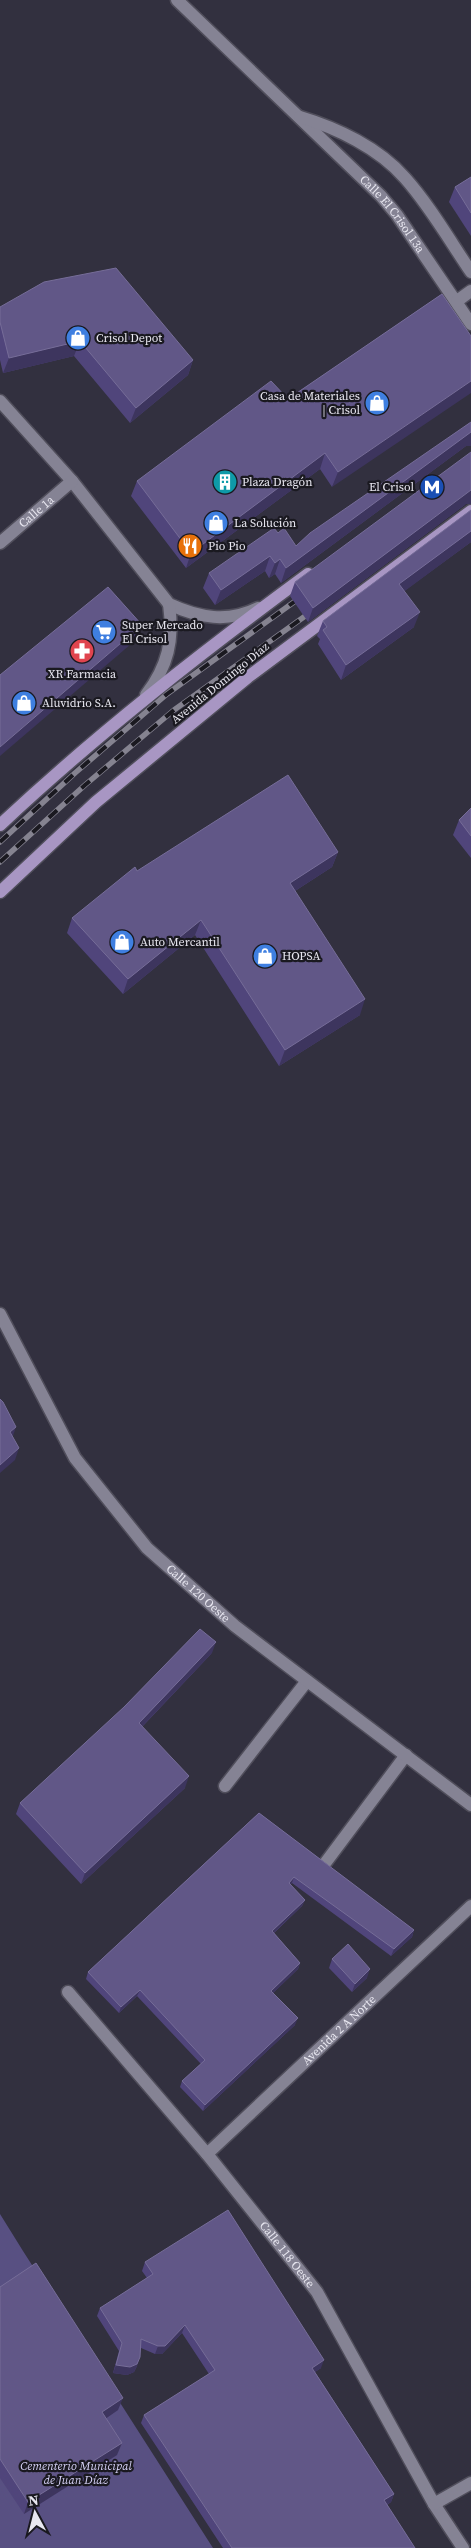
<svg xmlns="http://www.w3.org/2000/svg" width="471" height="2548" font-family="'Source Serif 4',serif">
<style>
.green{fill:#585082}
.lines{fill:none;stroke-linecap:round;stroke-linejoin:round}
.street-casing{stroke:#504e5b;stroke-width:15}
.secondary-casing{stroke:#504e5b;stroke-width:15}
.primary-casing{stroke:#504e5b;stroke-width:15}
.street{stroke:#858394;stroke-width:12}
.secondary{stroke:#858394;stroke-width:12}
.primary{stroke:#a896c3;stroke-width:12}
.rail-casing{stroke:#858390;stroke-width:5.5}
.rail{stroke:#1a1920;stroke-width:4;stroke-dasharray:11;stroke-linecap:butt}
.wall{fill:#50457b}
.shaded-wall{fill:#3d355e}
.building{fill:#615787;stroke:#766d98}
.labels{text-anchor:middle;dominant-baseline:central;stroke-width:4.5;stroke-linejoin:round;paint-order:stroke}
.street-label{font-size:12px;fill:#e8e7f0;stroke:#1a1920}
.poi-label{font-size:12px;fill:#e8e7f0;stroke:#1a1920;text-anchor:start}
.park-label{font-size:12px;font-style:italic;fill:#d6d2f6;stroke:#1a1920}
</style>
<rect width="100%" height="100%" fill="#32303f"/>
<!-- green -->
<polygon class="green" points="0,2214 23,2251 213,2548 0,2548"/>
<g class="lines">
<defs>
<g id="street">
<path d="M 0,401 L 72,481 L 169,604 C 199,618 228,623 258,608"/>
<path id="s1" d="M 0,543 L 72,481"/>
<path d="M 146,695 C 168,666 174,640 169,604"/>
<polyline points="225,1786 307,1681"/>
<polyline points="326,1862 406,1755"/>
<path id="s2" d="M 68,1992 L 207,2154 L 317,2292 L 434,2504 L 463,2548"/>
<path id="s3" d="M 207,2154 L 471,1906"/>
<polyline points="434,2504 471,2483"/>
</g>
<g id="secondary">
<path id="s4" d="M 177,0 L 381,196 L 397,215 L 471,324"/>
<path d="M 300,117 C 337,128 379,148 405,178 C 430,206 450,241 471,272"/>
<polyline points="457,301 471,291"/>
<path id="s5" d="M 0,1314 L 75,1458 L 147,1548 L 235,1626 L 471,1805"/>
</g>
<g id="primary">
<path d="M 0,825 C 97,734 201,653 308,574"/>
<polyline points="0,892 96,802 248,677 471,511"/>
</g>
</defs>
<!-- street casing -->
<use href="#street" class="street-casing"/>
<!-- secondary casing -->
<use href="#secondary" class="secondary-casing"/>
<!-- primary casing -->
<use href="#primary" class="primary-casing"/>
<!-- street -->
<use href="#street" class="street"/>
<!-- secondary -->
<use href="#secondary" class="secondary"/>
<!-- primary -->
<use href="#primary" class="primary"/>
<defs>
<g id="rail">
<polyline points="0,842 75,773 167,694 305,594"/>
<polyline points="0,862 85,785 174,710 315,609"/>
</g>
</defs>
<!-- rail casing -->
<use href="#rail" class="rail-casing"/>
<!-- rail -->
<use href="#rail" class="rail"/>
</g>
<!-- wall -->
<g class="wall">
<polygon points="471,177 471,236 449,202 455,187"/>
<polygon points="442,294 332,487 320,469 186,568 131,496 137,481 288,399"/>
<polygon points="0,307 193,360 188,375 130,423 74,356 3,373 0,360"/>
<polygon points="471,422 471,446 466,446 281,583 275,574 269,578 265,571 215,605 203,588 209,573 278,533 296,546"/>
<polygon points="466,504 308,622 290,596 295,582"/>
<polygon points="471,510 471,542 404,591 414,627 341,680 318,644 320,639 317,636 323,621"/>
<polygon points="471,808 471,858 453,835 459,820"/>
<polygon points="338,852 332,867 295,891 360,1015 279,1066 195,935 123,994 67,933 72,918 137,871"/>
<polygon points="212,1653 142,1727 185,1788 81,1884 16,1814 20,1803"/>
<polygon points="259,1813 414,1930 412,1937 391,1956 292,1883 290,1885 305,1900 302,1906 274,1933 300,1963 298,1969 273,1993 295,2025 203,2111 180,2087 182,2081 201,2064 137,1996 119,2013 86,1979 88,1972"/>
<polygon points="332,1959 367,1978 352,1992 329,1968"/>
<polygon points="145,2262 321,2368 315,2372 394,2494 391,2502 387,2505 415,2548 223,2548 141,2423 144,2415 209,2374 182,2333 162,2354 155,2354 141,2348 137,2366 134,2372 127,2375 113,2373 119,2351 97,2316 100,2308 147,2278 142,2271"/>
<polygon points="0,2287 118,2410 106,2418 117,2455 24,2514 0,2478"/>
</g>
<!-- shaded-wall -->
<g class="shaded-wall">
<polygon points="80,341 74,356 3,373 9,358"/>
<polygon points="193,360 188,375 130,423 136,408"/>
<polygon points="471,381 471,393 332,487 338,472"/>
<polygon points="471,432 471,446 466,446 281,583 286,568"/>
<polygon points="325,453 320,469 186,568 191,553"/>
<polygon points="471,490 471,504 466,504 308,622 313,608"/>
<polygon points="471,531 471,542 394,599 399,584"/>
<polygon points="270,556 265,571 215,605 221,590"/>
<polygon points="280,559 275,574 269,578 275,563"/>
<polygon points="420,612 414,627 341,680 346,665"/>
<polygon points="142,625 138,638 0,756 0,747"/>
<polygon points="338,852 332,867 284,898 290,883"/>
<polygon points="201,920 195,935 123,994 128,979"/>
<polygon points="365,999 360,1015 279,1066 285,1050"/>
<polygon points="16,1427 12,1439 10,1432"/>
<polygon points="19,1448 15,1460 0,1473 0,1465"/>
<polygon points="216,1642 212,1653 135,1734 139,1723"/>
<polygon points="189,1776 185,1788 81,1884 85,1873"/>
<polygon points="294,1877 292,1883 286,1889 289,1883"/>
<polygon points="305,1900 302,1906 269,1937 272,1931"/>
<polygon points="414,1930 412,1937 391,1956 394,1949"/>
<polygon points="300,1963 298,1969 269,1997 271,1991"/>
<polygon points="370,1969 367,1978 352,1992 355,1984"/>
<polygon points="140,1990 137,1996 119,2013 121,2007"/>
<polygon points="298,2018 295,2025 203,2111 205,2105"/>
<polygon points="185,2325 182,2333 162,2354 155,2354 158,2346"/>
<polygon points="140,2357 137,2366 134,2372 127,2375 113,2373 116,2365"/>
<polygon points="324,2360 321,2368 309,2376 312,2368"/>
<polygon points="123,2398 118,2410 98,2424 102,2412"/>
<polygon points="122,2443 117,2455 24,2514 28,2502"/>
<polygon points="394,2494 391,2502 381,2508 384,2500"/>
</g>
<!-- building -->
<g class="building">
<polygon points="471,177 471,213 455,187"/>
<polygon points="116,268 193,360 136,408 80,341 9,358 0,322 0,307 44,282"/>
<polygon points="442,294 471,336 471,381 338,472 325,453 191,553 137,481 271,381 288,399"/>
<polygon points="471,422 471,432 286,568 280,559 275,563 270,556 221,590 209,573 274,528 278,533 284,528 296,546 310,533"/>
<polygon points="471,452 471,490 313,608 295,582"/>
<polygon points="471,510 471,531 399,584 420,612 346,665 323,630 327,627 323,621"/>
<polygon points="108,587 142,625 0,747 0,675"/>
<polygon points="288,775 338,852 290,883 365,999 285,1050 201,920 128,979 72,918 135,867 137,871"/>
<polygon points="471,808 471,836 459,820"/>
<polygon points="0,1399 3,1402 16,1427 10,1432 19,1448 0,1465"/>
<polygon points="200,1629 216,1642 139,1723 189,1776 85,1873 20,1803 124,1707"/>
<polygon points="259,1813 414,1930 394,1949 294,1877 289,1883 305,1900 272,1931 300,1963 271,1991 298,2018 205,2105 182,2081 205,2060 140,1990 121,2007 88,1972"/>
<polygon points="348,1944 370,1969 355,1984 332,1959"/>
<polygon points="228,2210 324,2360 312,2368 394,2494 384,2500 415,2548 232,2548 144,2415 215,2370 185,2325 165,2346 158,2346 141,2339 140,2357 137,2364 130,2367 116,2365 122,2343 100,2308 153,2274 145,2262"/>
<polygon points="36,2263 123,2398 102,2412 122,2443 28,2502 0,2459 0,2287"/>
</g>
<!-- icons -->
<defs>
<symbol id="shop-disc" viewBox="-11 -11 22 22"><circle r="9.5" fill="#3f7fe0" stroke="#1a1920"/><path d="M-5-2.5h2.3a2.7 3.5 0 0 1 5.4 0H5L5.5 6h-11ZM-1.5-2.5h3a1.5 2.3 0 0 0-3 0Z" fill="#fff"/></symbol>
<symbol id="building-disc" viewBox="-11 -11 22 22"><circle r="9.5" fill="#0f9aa8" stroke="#1a1920"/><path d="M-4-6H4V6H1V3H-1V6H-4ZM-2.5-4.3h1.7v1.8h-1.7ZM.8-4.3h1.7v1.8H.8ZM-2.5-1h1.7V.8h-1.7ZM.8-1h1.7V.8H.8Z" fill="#fff"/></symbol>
<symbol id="metro-disc" viewBox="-11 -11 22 22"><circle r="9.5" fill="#1a4fb4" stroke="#1a1920"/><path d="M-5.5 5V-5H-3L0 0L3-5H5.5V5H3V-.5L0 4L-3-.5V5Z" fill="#fff"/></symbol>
<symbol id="restaurant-disc" viewBox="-11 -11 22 22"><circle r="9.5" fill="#e8710a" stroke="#1a1920"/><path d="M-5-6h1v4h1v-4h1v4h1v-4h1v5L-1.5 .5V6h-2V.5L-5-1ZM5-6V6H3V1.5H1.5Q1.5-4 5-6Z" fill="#fff"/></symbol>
<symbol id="supermarket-disc" viewBox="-11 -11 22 22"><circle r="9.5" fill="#3f7fe0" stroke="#1a1920"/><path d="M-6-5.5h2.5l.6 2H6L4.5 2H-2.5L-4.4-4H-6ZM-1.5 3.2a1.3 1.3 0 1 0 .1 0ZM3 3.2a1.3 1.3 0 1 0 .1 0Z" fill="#fff"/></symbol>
<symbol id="pharmacy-disc" viewBox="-11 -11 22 22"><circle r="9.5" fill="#e0444e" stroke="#1a1920"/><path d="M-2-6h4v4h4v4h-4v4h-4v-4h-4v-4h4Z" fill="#fff"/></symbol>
</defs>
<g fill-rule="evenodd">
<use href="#shop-disc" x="64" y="324" width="28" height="28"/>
<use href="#shop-disc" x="363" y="389" width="28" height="28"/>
<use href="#building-disc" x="211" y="468" width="28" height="28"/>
<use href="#metro-disc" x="418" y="473" width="28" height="28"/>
<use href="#shop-disc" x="202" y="509" width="28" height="28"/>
<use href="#restaurant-disc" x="176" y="532" width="28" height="28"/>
<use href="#supermarket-disc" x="90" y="618" width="28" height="28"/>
<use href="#pharmacy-disc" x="68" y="637" width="28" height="28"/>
<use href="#shop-disc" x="10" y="689" width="28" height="28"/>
<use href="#shop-disc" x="108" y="928" width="28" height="28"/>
<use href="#shop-disc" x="251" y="942" width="28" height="28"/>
</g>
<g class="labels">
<!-- street labels -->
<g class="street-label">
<text stroke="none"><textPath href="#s4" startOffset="304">Calle El Crisol 13a</textPath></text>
<text stroke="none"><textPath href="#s1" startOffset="48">Calle 1a</textPath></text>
<text transform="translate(220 683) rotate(-39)">Avenida Domingo Díaz</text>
<text stroke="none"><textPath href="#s5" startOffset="346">Calle 120 Oeste</textPath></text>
<text stroke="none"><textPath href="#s3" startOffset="181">Avenida 2 A Norte</textPath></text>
<text stroke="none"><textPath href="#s2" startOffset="342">Calle 118 Oeste</textPath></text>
</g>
<!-- poi labels -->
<g class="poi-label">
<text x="96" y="338">Crisol Depot</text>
<text x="360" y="396" text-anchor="end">Casa de Materiales<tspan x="360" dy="14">| Crisol</tspan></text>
<text x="242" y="482">Plaza Dragón</text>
<text x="414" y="487" text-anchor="end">El Crisol</text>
<text x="234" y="523">La Solución</text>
<text x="208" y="546">Pio Pio</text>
<text x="122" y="625">Super Mercado<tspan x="122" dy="14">El Crisol</tspan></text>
<text x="82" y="674" text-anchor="middle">XR Farmacia</text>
<text x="42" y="703">Aluvidrio S.A.</text>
<text x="140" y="942">Auto Mercantil</text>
<text x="282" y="956">HOPSA</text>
</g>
<!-- park labels -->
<g class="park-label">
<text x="76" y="2466">Cementerio Municipal<tspan x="76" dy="14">de Juan Díaz</tspan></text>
</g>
</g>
<!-- north arrow -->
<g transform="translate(35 2513) rotate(353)" stroke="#1a1920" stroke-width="4" paint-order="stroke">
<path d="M0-4L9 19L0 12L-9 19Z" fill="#e8e7f0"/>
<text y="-8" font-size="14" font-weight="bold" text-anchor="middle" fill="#e8e7f0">N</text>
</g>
</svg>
